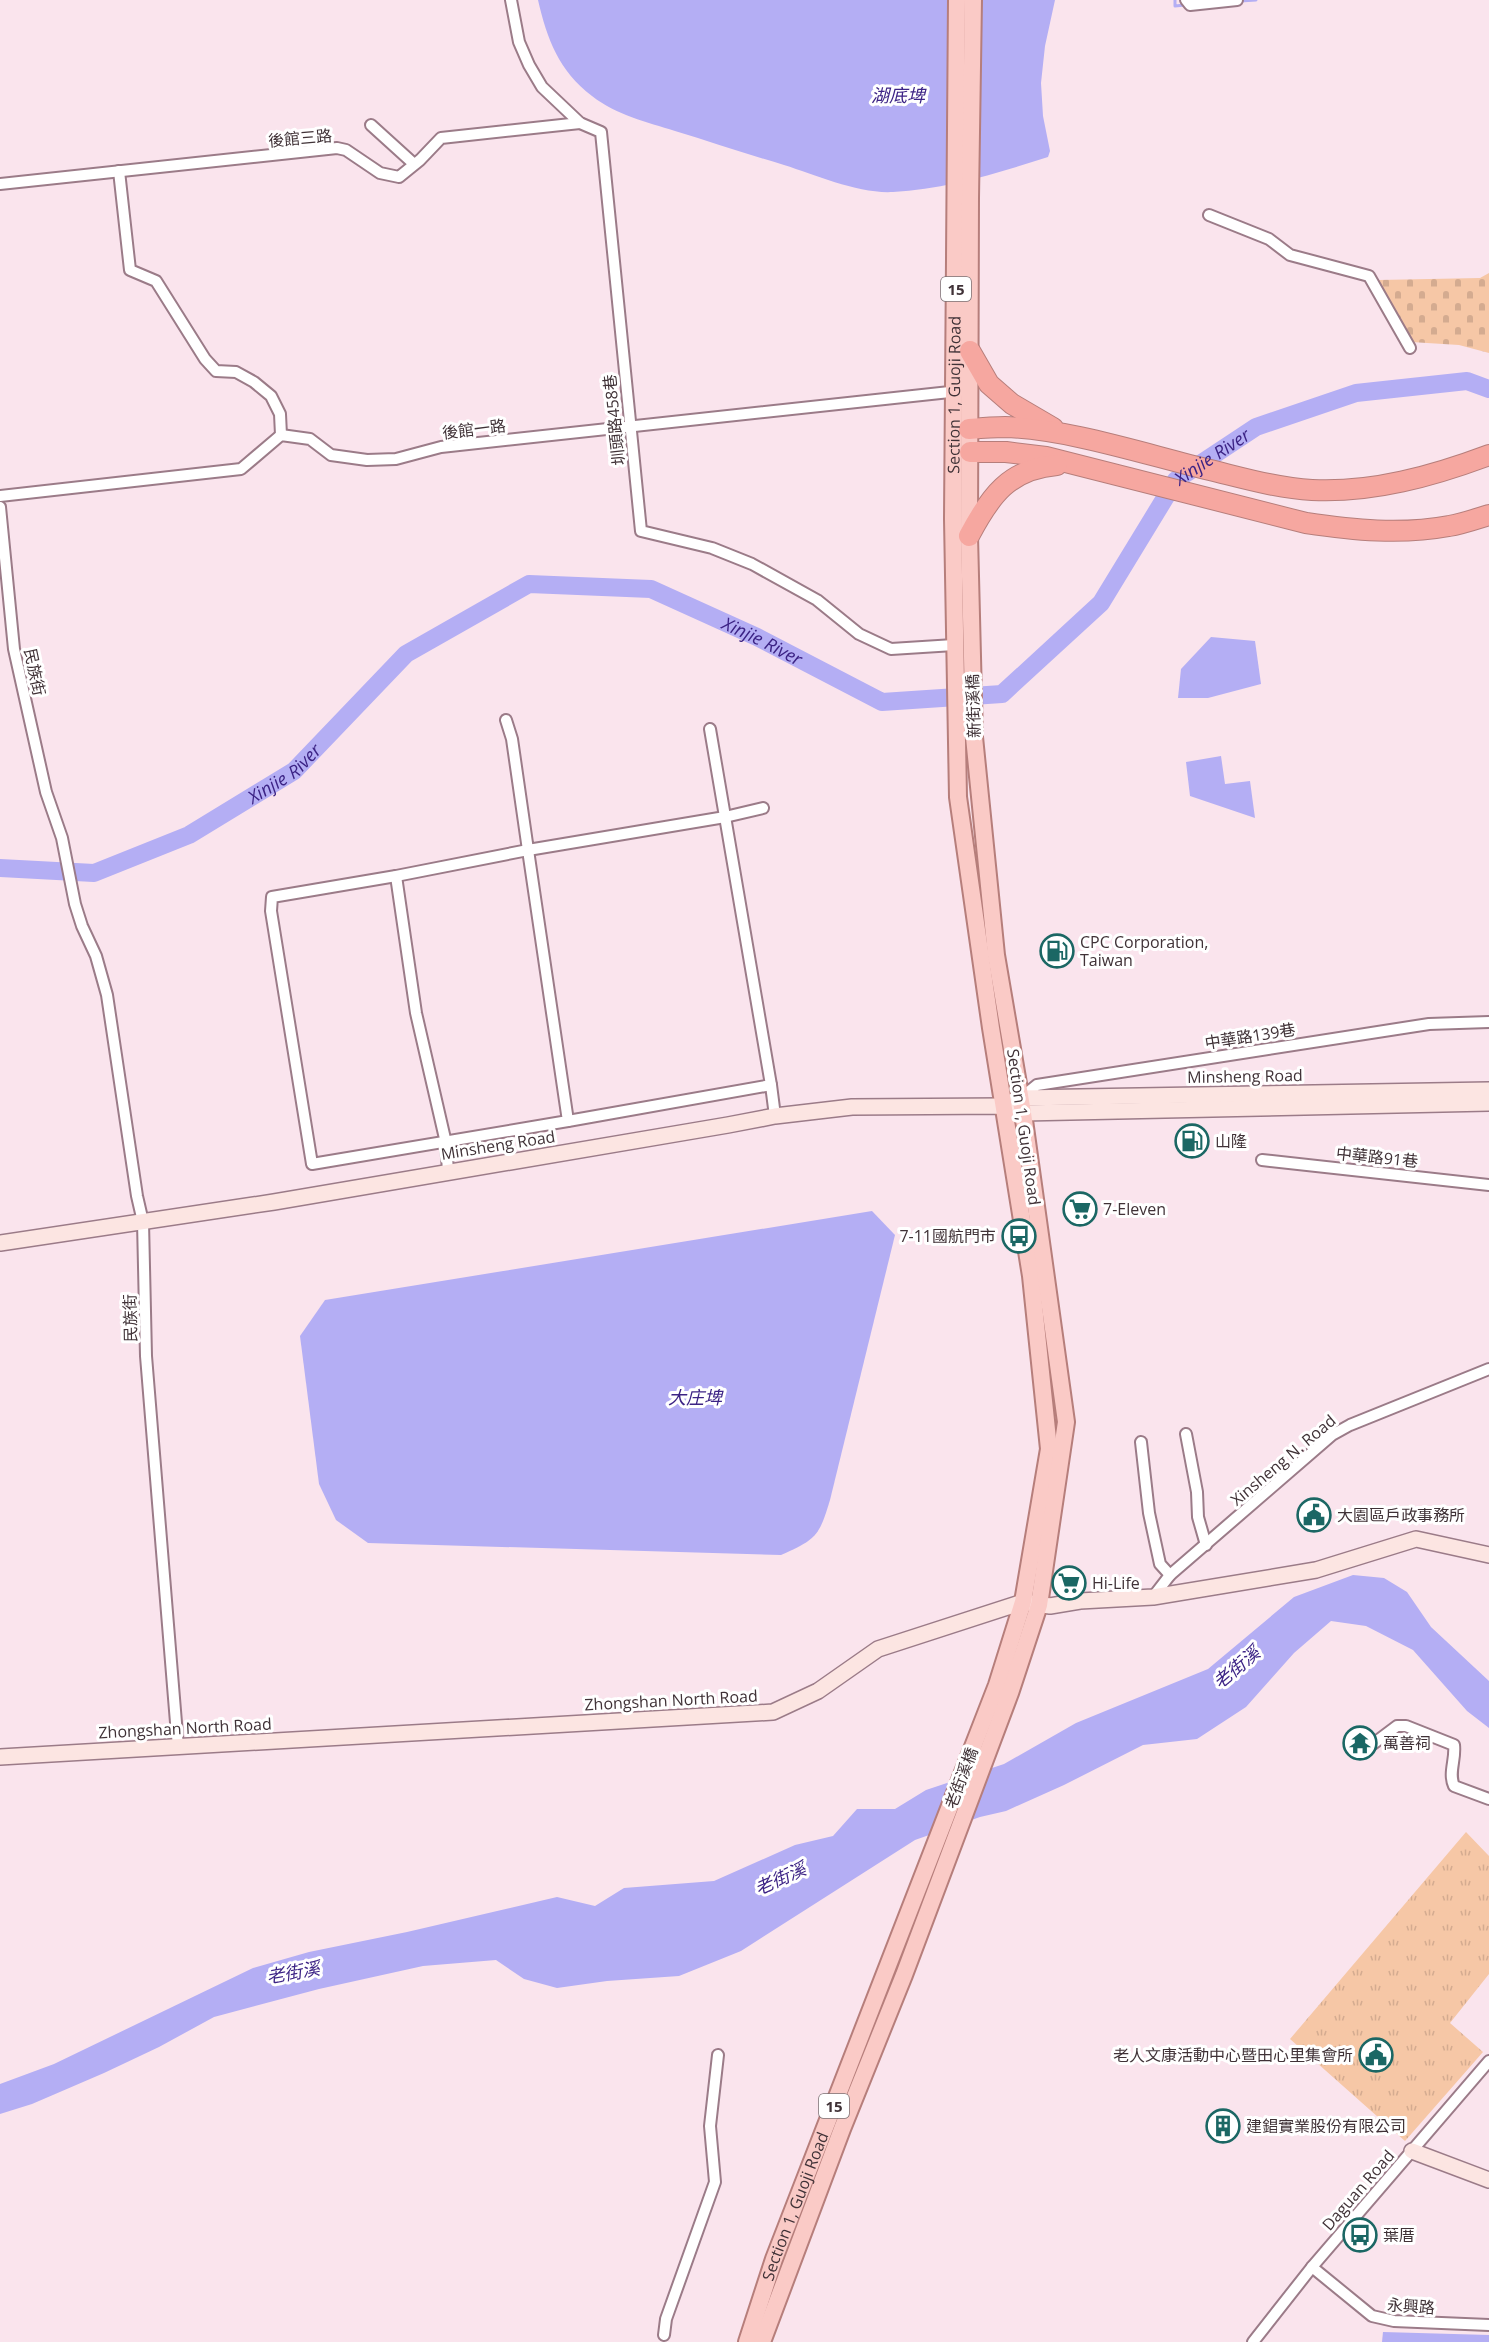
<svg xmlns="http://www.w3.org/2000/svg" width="1489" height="2342" font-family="'Open Sans','Noto Sans TC',sans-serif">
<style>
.cemetery{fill:url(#cemetery-stones)}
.park{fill:url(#park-tufts)}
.water{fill:#b4aef4}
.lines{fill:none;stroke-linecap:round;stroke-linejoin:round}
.stream{stroke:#b4aef4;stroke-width:3}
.river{stroke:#b4aef4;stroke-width:18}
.street-casing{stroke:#9b7b88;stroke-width:14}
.secondary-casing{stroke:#9b7b88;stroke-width:18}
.primary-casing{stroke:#b67e7b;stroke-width:20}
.highway-casing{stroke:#b67e7b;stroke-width:22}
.street{stroke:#fff;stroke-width:10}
.secondary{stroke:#fce5e2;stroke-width:15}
.primary{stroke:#facac6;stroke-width:16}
.highway{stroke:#f6a7a0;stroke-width:20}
.labels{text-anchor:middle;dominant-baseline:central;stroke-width:6;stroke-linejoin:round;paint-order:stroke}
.shield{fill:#fff;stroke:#797073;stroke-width:1.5}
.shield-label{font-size:15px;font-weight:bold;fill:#403237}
.street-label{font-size:16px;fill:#403237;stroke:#fff}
.poi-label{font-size:16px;fill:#403237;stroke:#fff;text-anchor:start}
.water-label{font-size:18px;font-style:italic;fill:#3c2385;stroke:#fff}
</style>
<defs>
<pattern id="cemetery-stones" width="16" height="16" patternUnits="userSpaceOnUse" patternTransform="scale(1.5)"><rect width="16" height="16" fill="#f6c7a6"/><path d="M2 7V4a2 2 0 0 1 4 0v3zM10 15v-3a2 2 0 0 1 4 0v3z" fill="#d4ab90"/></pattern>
<pattern id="park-tufts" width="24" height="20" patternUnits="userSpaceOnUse" patternTransform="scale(1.5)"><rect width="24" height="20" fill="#f6c7a6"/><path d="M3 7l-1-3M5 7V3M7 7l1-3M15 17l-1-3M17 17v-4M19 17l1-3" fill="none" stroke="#d4ab90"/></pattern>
</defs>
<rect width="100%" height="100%" fill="#fae4ed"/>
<!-- cemetery -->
<polygon class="cemetery" points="1489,273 1489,353 1459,345 1411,342 1388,318 1378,280 1480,278"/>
<!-- park -->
<polygon class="park" points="1466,1832 1489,1856 1489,1974 1450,2023 1483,2052 1405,2141 1290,2039"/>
<!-- water -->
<g class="water">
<path d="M 538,0 L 1055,0 L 1045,46 L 1041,83 L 1043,116 L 1050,151 L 1048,157 C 998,173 946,189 893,192 C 859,194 816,175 784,165 C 747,154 711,142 675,131 C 647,122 616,115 592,96 C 559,71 547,39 538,0 Z"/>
<polygon points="1211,637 1255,641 1261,684 1208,698 1178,698 1181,669"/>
<polygon points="1221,756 1225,784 1250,781 1255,818 1190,796 1186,762"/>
<path d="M 872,1211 L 895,1235 L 830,1500 C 819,1536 817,1539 781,1555 L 368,1543 L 336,1520 L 319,1484 L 300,1336 L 325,1300 Z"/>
<polygon points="1353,1575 1384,1578 1407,1592 1431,1627 1489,1681 1489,1728 1467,1711 1413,1650 1366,1626 1331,1621 1294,1653 1246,1707 1197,1739 1143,1745 1064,1785 1006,1811 980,1817 915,1840 741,1951 679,1976 607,1981 557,1988 524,1979 496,1960 423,1966 319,1989 214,2017 159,2047 104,2073 32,2104 0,2114 0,2084 54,2064 253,1968 309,1952 407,1932 557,1897 595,1906 624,1888 714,1881 795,1845 833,1836 857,1809 895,1809 926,1790 1004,1764 1076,1723 1208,1669 1294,1597"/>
<polygon points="1383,2332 1489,2335 1489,2342 1382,2342"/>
</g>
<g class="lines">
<!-- stream -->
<g class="stream">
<polyline points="1175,0 1175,6 1185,5"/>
<polyline points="1240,1 1256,0"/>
</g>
<!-- river -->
<path class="river" id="s1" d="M 0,868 L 94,873 L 189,835 L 294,771 L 406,654 L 529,584 L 651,589 L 757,637 L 882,702 L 1002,694 L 1101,603 L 1176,480 L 1256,427 L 1356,393 L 1467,381 L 1489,389"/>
<defs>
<g id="street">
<polyline points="511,0 519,42 529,65 542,87 580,123 601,132 641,531 712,548 752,564 817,600 859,634 891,649 954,645"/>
<polyline points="1186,0 1190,5 1237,0"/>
<polyline points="371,125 414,164"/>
<polyline points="119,171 130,270 156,281 205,359 216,371 236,372 254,382 271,396 280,414 281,435"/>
<polyline points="0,184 337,148 346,150 380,173 399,177 420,160 441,138 580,123"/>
<polyline points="1209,215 1269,239 1290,255 1369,276 1410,348"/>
<polyline points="0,496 241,469 281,435 310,439 331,455 367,460 396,459 441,447 959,391"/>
<polyline points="0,507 14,649 46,792 62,838 75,904 82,926 96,956 107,995 137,1196 143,1222 146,1356 178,1747"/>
<polyline points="506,720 512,739 528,850 725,817 763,808"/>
<polygon points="528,850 568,1121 312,1164 271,911 272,897 396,876"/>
<polyline points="396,876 416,1013 446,1143 448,1171"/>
<polyline points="771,1085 775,1116"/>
<polyline points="1021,1098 1037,1085 1429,1024 1489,1022"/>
<polyline points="568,1121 771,1085 710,729"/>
<polyline points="1262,1160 1489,1185"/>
<polyline points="1186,1434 1197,1492 1198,1517 1206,1545"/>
<polyline points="1141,1442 1149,1513 1160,1564 1170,1575"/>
<polyline points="1153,1597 1170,1575 1332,1435 1350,1425 1489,1369"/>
<path d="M 1373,1744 L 1397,1726 L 1406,1726 L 1454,1745 C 1456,1759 1448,1773 1454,1786 L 1489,1799"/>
<polyline points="1312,2267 1372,2316 1394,2321 1489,2325"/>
<polyline points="664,2335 666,2319 715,2182 710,2126 718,2055"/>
<polyline points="1253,2342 1312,2267 1489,2061"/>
</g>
<g id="secondary">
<polyline points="1009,1103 1021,1098 1489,1090"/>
<polyline points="0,1243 274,1202 728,1125 775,1116 852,1107 1004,1106 1023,1113 1489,1103"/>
<polyline points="0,1757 773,1712 818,1691 878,1649 1023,1602 1050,1606 1080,1601 1153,1597 1316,1570 1416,1539 1489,1555"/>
<polyline points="1412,2151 1489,2180"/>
</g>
<g id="primary">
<path id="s2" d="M 747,2342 L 774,2259 L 997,1685 L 1023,1602 L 1049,1449 L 1031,1276 L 991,1028 L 958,797 L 953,519 L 957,0"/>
<polyline points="762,2342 842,2129 904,1975 1010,1693 1039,1605 1066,1422 1023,1113 996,955 974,737 969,536 970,198 973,0"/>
</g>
<g id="highway">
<polyline points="970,351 989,384 1012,404 1053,428"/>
<path d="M 969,429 C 981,428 993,427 1005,427 C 1069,429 1147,455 1210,470 C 1243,478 1277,488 1312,490 C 1372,493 1433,476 1489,455"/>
<path d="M 970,452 L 1006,452 L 1046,457 L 1306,523 C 1353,530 1401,535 1449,526 C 1462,524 1476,519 1489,515"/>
<path d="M 969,536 C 990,496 1009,469 1057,465"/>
</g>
</defs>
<!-- street casing -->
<use href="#street" class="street-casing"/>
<!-- secondary casing -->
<use href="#secondary" class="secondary-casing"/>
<!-- primary casing -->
<use href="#primary" class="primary-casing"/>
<!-- highway casing -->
<use href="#highway" class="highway-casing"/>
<!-- street -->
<use href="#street" class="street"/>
<!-- secondary -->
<use href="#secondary" class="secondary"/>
<!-- primary -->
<use href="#primary" class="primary"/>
<!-- highway -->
<use href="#highway" class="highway"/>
</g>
<!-- icons -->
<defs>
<symbol id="fuel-ring" viewBox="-11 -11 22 22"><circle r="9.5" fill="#fff" stroke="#1b6764" stroke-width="1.5"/><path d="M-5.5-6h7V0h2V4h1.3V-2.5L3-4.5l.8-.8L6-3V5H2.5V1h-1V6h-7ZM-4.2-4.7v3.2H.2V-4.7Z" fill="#1b6764"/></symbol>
<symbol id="supermarket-ring" viewBox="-11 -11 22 22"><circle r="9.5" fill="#fff" stroke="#1b6764" stroke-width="1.5"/><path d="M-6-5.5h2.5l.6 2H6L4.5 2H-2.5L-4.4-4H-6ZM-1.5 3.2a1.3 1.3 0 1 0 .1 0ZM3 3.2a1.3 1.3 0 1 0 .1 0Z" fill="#1b6764"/></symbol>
<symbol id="bus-ring" viewBox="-11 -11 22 22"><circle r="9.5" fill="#fff" stroke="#1b6764" stroke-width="1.5"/><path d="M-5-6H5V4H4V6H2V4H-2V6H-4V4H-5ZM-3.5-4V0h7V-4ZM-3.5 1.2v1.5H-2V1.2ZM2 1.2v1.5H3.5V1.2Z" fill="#1b6764"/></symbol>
<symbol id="civic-ring" viewBox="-11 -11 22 22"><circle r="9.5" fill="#fff" stroke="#1b6764" stroke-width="1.5"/><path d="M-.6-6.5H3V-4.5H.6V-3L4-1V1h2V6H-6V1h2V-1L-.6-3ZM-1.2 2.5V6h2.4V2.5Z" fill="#1b6764"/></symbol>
<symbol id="temple-ring" viewBox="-11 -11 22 22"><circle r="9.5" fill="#fff" stroke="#1b6764" stroke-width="1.5"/><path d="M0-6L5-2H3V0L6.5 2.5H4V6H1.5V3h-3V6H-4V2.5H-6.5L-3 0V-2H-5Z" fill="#1b6764"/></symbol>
<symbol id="building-ring" viewBox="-11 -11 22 22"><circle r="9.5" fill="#fff" stroke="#1b6764" stroke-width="1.5"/><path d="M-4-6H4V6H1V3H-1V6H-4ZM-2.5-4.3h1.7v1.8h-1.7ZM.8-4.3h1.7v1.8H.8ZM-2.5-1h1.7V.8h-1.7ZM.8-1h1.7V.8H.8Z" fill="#1b6764"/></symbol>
</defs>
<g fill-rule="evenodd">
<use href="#fuel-ring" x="1038" y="932" width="38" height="38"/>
<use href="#fuel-ring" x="1173" y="1122" width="38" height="38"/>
<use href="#supermarket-ring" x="1061" y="1190" width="38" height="38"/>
<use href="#bus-ring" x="1000" y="1217" width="38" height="38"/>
<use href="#civic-ring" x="1295" y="1496" width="38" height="38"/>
<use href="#supermarket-ring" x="1050" y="1564" width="38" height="38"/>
<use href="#temple-ring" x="1341" y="1724" width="38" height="38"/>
<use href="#civic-ring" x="1357" y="2036" width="38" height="38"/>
<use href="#building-ring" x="1204" y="2107" width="38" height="38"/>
<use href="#bus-ring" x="1341" y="2216" width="38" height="38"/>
</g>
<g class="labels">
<!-- shield labels -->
<g class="shield">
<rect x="941" y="277" width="30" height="24" rx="4.5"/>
<rect x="819" y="2094" width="30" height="24" rx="4.5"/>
</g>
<g class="shield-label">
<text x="956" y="289">15</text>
<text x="834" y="2106">15</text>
</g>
<!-- street labels -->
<g class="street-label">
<text transform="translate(300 138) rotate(-5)">後館三路</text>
<text stroke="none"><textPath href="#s2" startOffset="2006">Section 1, Guoji Road</textPath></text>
<text transform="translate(614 420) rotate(-96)">圳頭路458巷</text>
<text transform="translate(474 429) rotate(-7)">後館一路</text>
<text transform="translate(35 672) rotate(78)">民族街</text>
<text transform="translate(973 706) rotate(-92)">新街溪橋</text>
<text transform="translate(1250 1036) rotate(-9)">中華路139巷</text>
<text transform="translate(1245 1076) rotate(-1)">Minsheng Road</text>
<text transform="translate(1024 1127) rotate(82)">Section 1, Guoji Road</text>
<text transform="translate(498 1145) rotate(-9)">Minsheng Road</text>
<text transform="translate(1377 1157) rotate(6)">中華路91巷</text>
<text transform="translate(130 1318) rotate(-91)">民族街</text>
<text transform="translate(1283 1460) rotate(-40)">Xinsheng N. Road</text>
<text transform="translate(671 1700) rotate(-3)">Zhongshan North Road</text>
<text transform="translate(185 1728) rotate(-3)">Zhongshan North Road</text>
<text transform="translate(961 1778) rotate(-69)">老街溪橋</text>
<text transform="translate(1358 2190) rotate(-49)">Daguan Road</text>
<text stroke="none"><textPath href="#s2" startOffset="144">Section 1, Guoji Road</textPath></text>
<text transform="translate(1411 2306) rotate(4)">永興路</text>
</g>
<!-- poi labels -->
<g class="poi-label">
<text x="1080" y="942">CPC Corporation,<tspan x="1080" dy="18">Taiwan</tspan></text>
<text x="1215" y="1141">山隆</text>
<text x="1103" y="1209">7-Eleven</text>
<text x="996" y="1236" text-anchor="end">7-11國航門市</text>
<text x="1337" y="1515">大園區戶政事務所</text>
<text x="1092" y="1583">Hi-Life</text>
<text x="1383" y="1743">萬善祠</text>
<text x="1353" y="2055" text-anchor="end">老人文康活動中心暨田心里集會所</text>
<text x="1246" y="2126">建錩實業股份有限公司</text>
<text x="1383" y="2235">葉厝</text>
</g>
<!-- water labels -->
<g class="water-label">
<text x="898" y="95">湖底埤</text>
<text stroke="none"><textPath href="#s1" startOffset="1444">Xinjie River</textPath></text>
<text stroke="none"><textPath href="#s1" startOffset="868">Xinjie River</textPath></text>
<text stroke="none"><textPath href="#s1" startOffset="310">Xinjie River</textPath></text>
<text x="695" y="1397">大庄埤</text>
<text transform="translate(1236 1667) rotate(-40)">老街溪</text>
<text transform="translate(780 1878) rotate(-24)">老街溪</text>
<text transform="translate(293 1972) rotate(-10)">老街溪</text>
</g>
</g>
</svg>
